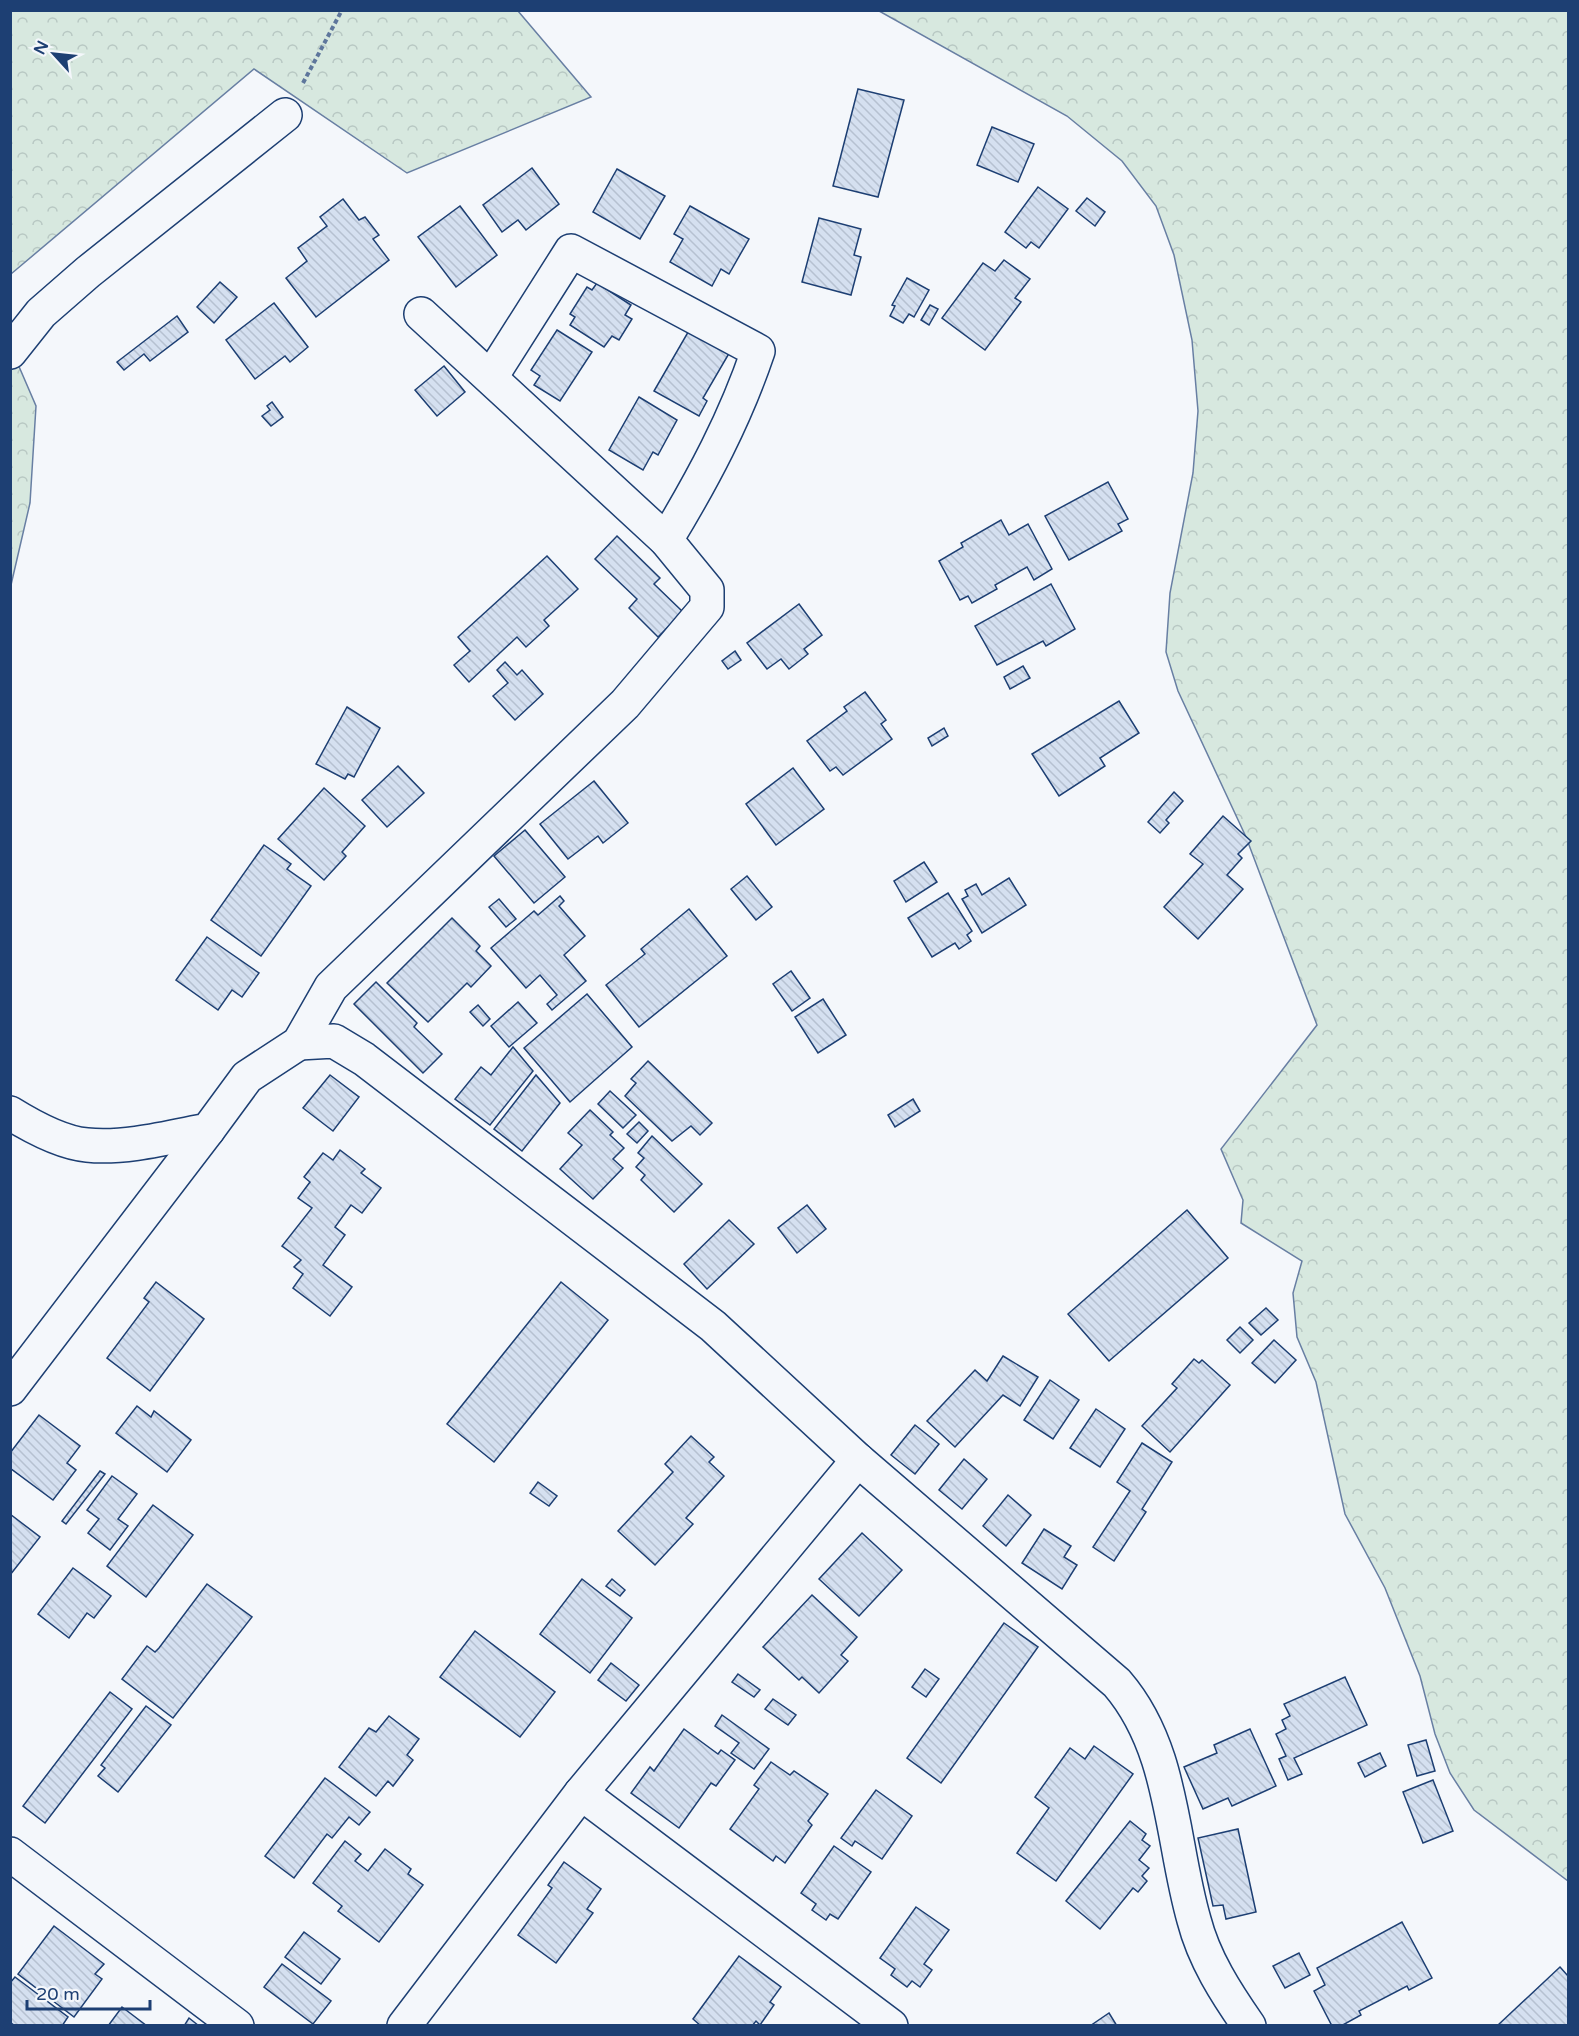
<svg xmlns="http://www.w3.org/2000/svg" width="1579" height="2036" font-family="'Varela Round',sans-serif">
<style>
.forest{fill:url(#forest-crowns);stroke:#687fa3;stroke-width:1.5}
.building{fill:url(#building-back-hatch);stroke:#1d3f73;stroke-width:1.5}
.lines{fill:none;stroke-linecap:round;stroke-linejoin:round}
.minor-casing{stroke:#1d3f73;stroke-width:36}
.path{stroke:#5e769c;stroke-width:4;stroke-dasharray:4.5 3;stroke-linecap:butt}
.minor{stroke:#f4f7fb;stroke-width:33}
</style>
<defs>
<pattern id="forest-crowns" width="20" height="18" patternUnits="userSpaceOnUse" patternTransform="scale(1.5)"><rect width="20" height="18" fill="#d7e8df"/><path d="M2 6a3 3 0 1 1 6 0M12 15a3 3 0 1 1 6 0" fill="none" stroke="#b8c8c3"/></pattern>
<pattern id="building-back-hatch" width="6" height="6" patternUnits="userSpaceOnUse" patternTransform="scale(1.5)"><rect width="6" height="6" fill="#d5e0f0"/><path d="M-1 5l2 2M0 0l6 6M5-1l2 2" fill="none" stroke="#b6c1d1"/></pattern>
</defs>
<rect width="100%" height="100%" fill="#f4f7fb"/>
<!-- forest -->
<g class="forest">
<polygon points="11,10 518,11 591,97 407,173 254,69 11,274"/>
<polygon points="879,11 1568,11 1568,1881 1474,1810 1450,1773 1435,1734 1420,1676 1385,1588 1345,1514 1316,1382 1297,1337 1293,1293 1302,1261 1241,1223 1243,1200 1221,1149 1317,1025 1246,837 1178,691 1166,652 1170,593 1193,473 1198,411 1192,340 1174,255 1156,206 1122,161 1067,116"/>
<polygon points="11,348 36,406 30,503 11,585"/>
</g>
<!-- building -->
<g class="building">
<polygon points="858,89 904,100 878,197 833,186"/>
<polygon points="992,127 1034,144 1018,182 977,165"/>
<polygon points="532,168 559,204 526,230 518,220 502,232 483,205"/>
<polygon points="617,169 665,196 640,239 593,212"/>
<polygon points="1038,187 1068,209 1039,248 1031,242 1026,248 1005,232"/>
<polygon points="1087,198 1105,212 1095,226 1076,211"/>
<polygon points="343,199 359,220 365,217 379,235 373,239 389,260 316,317 286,278 307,261 298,248 327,226 320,217"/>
<polygon points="460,206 497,255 456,287 418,237"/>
<polygon points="690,206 749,239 729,274 721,269 712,286 670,262 683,239 674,234"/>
<polygon points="819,218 861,229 854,255 861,257 851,295 802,282"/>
<polygon points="1004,260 1030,279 1015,298 1021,302 985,350 942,318 983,263 995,271"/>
<polygon points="907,278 929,290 914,317 909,314 903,323 890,316 895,306 892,305"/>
<polygon points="220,282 237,297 214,323 197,307"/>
<polygon points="597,283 631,305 625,315 632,319 619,340 612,336 604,347 570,325 575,317 570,314 587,287 592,290"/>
<polygon points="274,303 308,347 290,362 285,356 255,379 226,340"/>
<polygon points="930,305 938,309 929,325 921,320"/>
<polygon points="177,316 188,332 150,361 144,354 124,370 117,362"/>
<polygon points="691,327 731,350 703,398 707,401 699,416 654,391"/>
<polygon points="557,330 592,352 560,401 534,385 540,376 531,370"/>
<polygon points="444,366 465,392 437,416 415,390"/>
<polygon points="639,397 677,420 658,455 653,452 643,470 609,450"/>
<polygon points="272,402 283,417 271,426 262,416 270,410 267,406"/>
<polygon points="1108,482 1128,519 1118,524 1122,531 1069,560 1045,516"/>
<polygon points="1001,520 1009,535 1028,524 1052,569 1034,580 1027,567 995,585 997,589 972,603 968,596 960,600 939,561 963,547 961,543"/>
<polygon points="617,536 660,578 654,584 683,612 658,637 629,608 637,599 595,559"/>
<polygon points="547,556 578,589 544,620 549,626 526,647 517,637 469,682 454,665 470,651 458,637"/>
<polygon points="1051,584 1075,629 1046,646 1043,641 997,665 975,626"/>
<polygon points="799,604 822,635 804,649 808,654 789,669 781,659 767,669 747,643"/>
<polygon points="735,651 741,660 728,669 722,661"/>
<polygon points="505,662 517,675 522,670 543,694 515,720 493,696 508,683 497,670"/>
<polygon points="1023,666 1030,678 1010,689 1004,677"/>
<polygon points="865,692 886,720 881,724 892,739 843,775 836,767 830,771 807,741 847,711 844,707"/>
<polygon points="1119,701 1139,733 1100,758 1105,766 1059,796 1032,754"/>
<polygon points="347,707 380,728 354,777 348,774 345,779 316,764"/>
<polygon points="944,728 948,736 932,746 928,738"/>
<polygon points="398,766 424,793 387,827 362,800"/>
<polygon points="793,768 824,809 776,845 746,804"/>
<polygon points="594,781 628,823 603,843 598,836 568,859 540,824"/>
<polygon points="324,788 365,826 342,852 346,856 324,880 278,839"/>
<polygon points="1174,792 1183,801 1166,820 1169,823 1160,833 1148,822"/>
<polygon points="1223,816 1251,841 1238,854 1242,858 1227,875 1243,889 1198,939 1164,907 1203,864 1190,854"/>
<polygon points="525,830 565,877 534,903 494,856"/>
<polygon points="264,845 291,864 287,869 311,886 261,956 211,920"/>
<polygon points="924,862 937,882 906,902 894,881"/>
<polygon points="747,876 772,907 756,920 731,889"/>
<polygon points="1009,878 1026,905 982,933 962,899 968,896 965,890 976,884 982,895"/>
<polygon points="948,893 972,931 967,935 971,941 959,949 955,943 932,957 908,918"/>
<polygon points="560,896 564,901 559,906 585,936 564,955 586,981 552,1010 547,1004 557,995 540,975 526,988 491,948 534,911 538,915"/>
<polygon points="499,899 516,919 506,927 489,907"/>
<polygon points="689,909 727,956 639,1027 606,985 645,954 641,949"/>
<polygon points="452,918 480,946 476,951 491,966 471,987 467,983 428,1022 387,983"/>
<polygon points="207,937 259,973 242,997 232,990 218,1010 176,980"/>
<polygon points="791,971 810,998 792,1011 773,984"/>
<polygon points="376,982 417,1023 414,1027 442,1054 423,1073 354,1004"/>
<polygon points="587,994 632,1047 570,1102 524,1048"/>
<polygon points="823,999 846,1035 818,1053 795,1017"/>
<polygon points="518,1002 537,1023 509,1047 491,1026"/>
<polygon points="478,1005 490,1019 483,1026 470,1012"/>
<polygon points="513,1047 533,1071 490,1125 455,1099 481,1067 491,1075"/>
<polygon points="648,1061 712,1123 700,1135 691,1126 672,1141 625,1096 636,1083 631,1079"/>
<polygon points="330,1075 359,1097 333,1131 303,1108"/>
<polygon points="536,1075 560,1103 522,1151 494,1129"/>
<polygon points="610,1091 636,1115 623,1128 598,1104"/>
<polygon points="913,1099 920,1111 895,1127 888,1115"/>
<polygon points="590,1110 613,1132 610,1135 624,1148 613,1159 623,1168 593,1199 560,1169 582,1145 568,1133"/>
<polygon points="639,1122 648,1131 637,1143 627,1134"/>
<polygon points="652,1136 702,1184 674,1212 641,1180 645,1175 636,1167 644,1158 638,1153"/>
<polygon points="340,1150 365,1169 361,1173 381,1188 362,1213 351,1205 335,1227 345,1235 323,1265 352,1287 330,1316 293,1288 303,1274 294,1267 301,1260 282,1246 312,1208 298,1198 310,1182 304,1177 323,1153 333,1160"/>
<polygon points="807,1205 826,1229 797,1253 778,1228"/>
<polygon points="1187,1210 1228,1258 1109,1361 1068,1314"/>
<polygon points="729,1220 754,1244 707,1289 684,1264"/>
<polygon points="156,1282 204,1319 150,1391 107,1358 149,1302 144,1298"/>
<polygon points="561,1282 608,1320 494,1462 447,1424"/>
<polygon points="1266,1308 1278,1320 1261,1335 1249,1323"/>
<polygon points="1240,1327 1253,1340 1240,1353 1227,1340"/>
<polygon points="1274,1340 1296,1360 1275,1383 1252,1363"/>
<polygon points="1003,1356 1038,1377 1020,1406 1003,1395 955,1447 927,1421 975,1370 987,1381"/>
<polygon points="1194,1359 1199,1363 1202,1360 1230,1385 1170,1452 1142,1426 1177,1388 1172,1384"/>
<polygon points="1050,1380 1079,1400 1053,1439 1024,1420"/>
<polygon points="137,1406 151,1417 154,1411 191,1440 167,1472 116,1433"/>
<polygon points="1096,1409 1125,1429 1100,1467 1070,1448"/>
<polygon points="39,1415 80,1446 67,1463 76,1470 53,1500 10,1468 10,1453"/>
<polygon points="915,1425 939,1444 915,1474 891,1455"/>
<polygon points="691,1436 714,1457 709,1462 724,1476 686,1518 693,1524 655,1565 618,1531 673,1472 665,1464"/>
<polygon points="1142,1443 1172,1462 1142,1509 1146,1512 1114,1561 1093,1547 1130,1491 1117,1482"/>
<polygon points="964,1459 987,1479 962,1509 939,1490"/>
<polygon points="100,1471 105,1474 66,1524 62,1521"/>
<polygon points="112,1476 137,1494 118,1519 128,1526 110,1550 88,1533 99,1519 87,1510"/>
<polygon points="538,1482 557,1496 549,1506 530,1493"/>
<polygon points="1008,1495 1031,1515 1006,1546 983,1526"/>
<polygon points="153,1505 193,1535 146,1597 107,1566"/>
<polygon points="10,1514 40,1537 10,1575"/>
<polygon points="1044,1529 1071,1546 1064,1557 1077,1565 1062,1589 1022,1563"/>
<polygon points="862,1533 902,1570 859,1616 819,1579"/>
<polygon points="73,1568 111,1596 94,1618 87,1613 69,1638 38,1614"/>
<polygon points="582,1579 632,1618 590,1673 540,1634"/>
<polygon points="612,1579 625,1590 620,1596 606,1586"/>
<polygon points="207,1584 252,1617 173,1718 122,1679 147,1646 155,1652 159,1648"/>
<polygon points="812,1595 857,1637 841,1655 848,1661 819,1693 802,1677 799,1680 763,1647"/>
<polygon points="1004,1623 1038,1647 941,1783 907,1758"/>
<polygon points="475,1631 555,1692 520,1737 440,1677"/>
<polygon points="611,1663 639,1685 626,1701 598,1680"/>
<polygon points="925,1669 939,1679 926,1697 912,1687"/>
<polygon points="738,1674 760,1690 754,1697 732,1682"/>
<polygon points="1345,1677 1367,1725 1294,1758 1302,1774 1288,1780 1279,1759 1286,1756 1276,1734 1286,1729 1282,1720 1290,1716 1284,1704"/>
<polygon points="110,1692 132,1709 45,1823 23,1806"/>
<polygon points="773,1699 796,1715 788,1725 765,1709"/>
<polygon points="146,1706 171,1725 118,1792 98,1776 105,1768 101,1765"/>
<polygon points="722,1715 769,1749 754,1769 731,1753 739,1743 715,1726"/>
<polygon points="389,1716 419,1739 407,1755 413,1760 393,1786 388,1781 376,1796 339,1767 369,1728 376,1732"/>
<polygon points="684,1729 718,1754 721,1750 735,1760 716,1786 711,1783 679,1828 631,1793 650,1767 654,1771"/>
<polygon points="1250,1729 1276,1786 1232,1806 1228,1798 1203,1809 1184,1767 1217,1753 1214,1745"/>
<polygon points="1426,1740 1435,1771 1417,1776 1408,1745"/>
<polygon points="1094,1746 1133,1774 1056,1881 1017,1853 1049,1808 1035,1797 1070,1748 1085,1759"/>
<polygon points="1380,1753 1386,1766 1365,1777 1358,1763"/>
<polygon points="771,1762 790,1775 794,1771 828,1794 808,1821 812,1825 785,1863 776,1856 773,1861 730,1829 759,1789 754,1785"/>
<polygon points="325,1778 370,1812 359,1825 349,1817 332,1838 327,1834 294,1878 265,1856"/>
<polygon points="1433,1780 1453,1831 1423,1843 1403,1792"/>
<polygon points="876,1790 912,1816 882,1859 855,1841 852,1846 841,1838"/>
<polygon points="1130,1821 1146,1834 1142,1840 1150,1846 1139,1860 1149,1868 1142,1876 1147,1881 1138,1892 1133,1888 1100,1929 1066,1901"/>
<polygon points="1238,1829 1256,1912 1226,1919 1223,1905 1213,1906 1198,1838"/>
<polygon points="345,1841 361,1854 355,1861 368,1871 385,1849 411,1869 408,1874 423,1885 379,1942 338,1911 342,1906 313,1883"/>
<polygon points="834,1846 871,1872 838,1919 830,1914 826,1920 812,1910 816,1904 801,1893"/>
<polygon points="564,1862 601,1889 587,1909 593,1913 556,1963 518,1935 552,1888 548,1885"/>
<polygon points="916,1907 949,1930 924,1964 932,1970 920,1987 912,1981 907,1987 891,1975 895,1969 880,1958"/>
<polygon points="1402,1922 1432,1978 1409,1990 1407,1986 1359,2011 1361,2015 1341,2026 1332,2026 1314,1991 1325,1985 1317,1968"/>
<polygon points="54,1926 104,1964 95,1974 102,1979 74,2017 18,1974"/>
<polygon points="304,1932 340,1959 321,1984 285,1957"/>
<polygon points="1299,1953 1310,1975 1285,1988 1273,1966"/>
<polygon points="739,1956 781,1987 770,2002 774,2005 760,2025 756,2021 752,2026 701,2026 693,2019"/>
<polygon points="282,1964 331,2001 313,2024 264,1987"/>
<polygon points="1560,1967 1568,1976 1568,2026 1497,2026"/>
<polygon points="15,1977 68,2017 62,2026 15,2026 10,2022 10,1983"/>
<polygon points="122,2007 147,2026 108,2026"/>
<polygon points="1109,2013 1117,2026 1090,2026"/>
<polygon points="189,2018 199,2026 184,2026"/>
</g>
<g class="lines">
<defs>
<g id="minor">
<polyline points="10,352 41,313 88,272 285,115"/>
<path d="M 491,377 L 571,251 L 758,351 C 735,419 703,479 666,540"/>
<path d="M 299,1043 L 334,1041 L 364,1059 L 713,1326 L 858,1460 L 1117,1683 C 1174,1749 1171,1840 1194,1920 C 1204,1959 1226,1993 1249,2026"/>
<path d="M 10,1113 C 31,1126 63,1143 87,1145 C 125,1149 171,1137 208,1130 L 247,1077 L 299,1043 L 331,987 L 625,704 L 707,607 L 707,590 L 666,540 L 421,314"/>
<polyline points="10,1389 208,1130"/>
<polyline points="581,1793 891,2026"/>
<polyline points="10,1854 237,2026"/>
<polyline points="404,2026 581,1793 858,1460"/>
</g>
</defs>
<!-- minor casing -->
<use href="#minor" class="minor-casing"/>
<!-- path -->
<polyline class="path" points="303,83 342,10"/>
<!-- minor -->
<use href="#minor" class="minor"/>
</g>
<!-- border -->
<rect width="1579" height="2036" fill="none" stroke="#1d3f73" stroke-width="24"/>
<!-- north arrow -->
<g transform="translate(54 54) rotate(297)" stroke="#f4f7fb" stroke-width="4.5" paint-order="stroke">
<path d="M0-4.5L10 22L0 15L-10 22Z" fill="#1d3f73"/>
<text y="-9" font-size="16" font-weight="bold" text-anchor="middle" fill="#1d3f73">N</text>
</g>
<!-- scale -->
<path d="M27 2000v9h123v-9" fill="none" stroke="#1d3f73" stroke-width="3"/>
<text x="36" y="2000" font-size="18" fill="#1d3f73" stroke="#f4f7fb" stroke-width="4.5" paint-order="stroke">20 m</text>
</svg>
